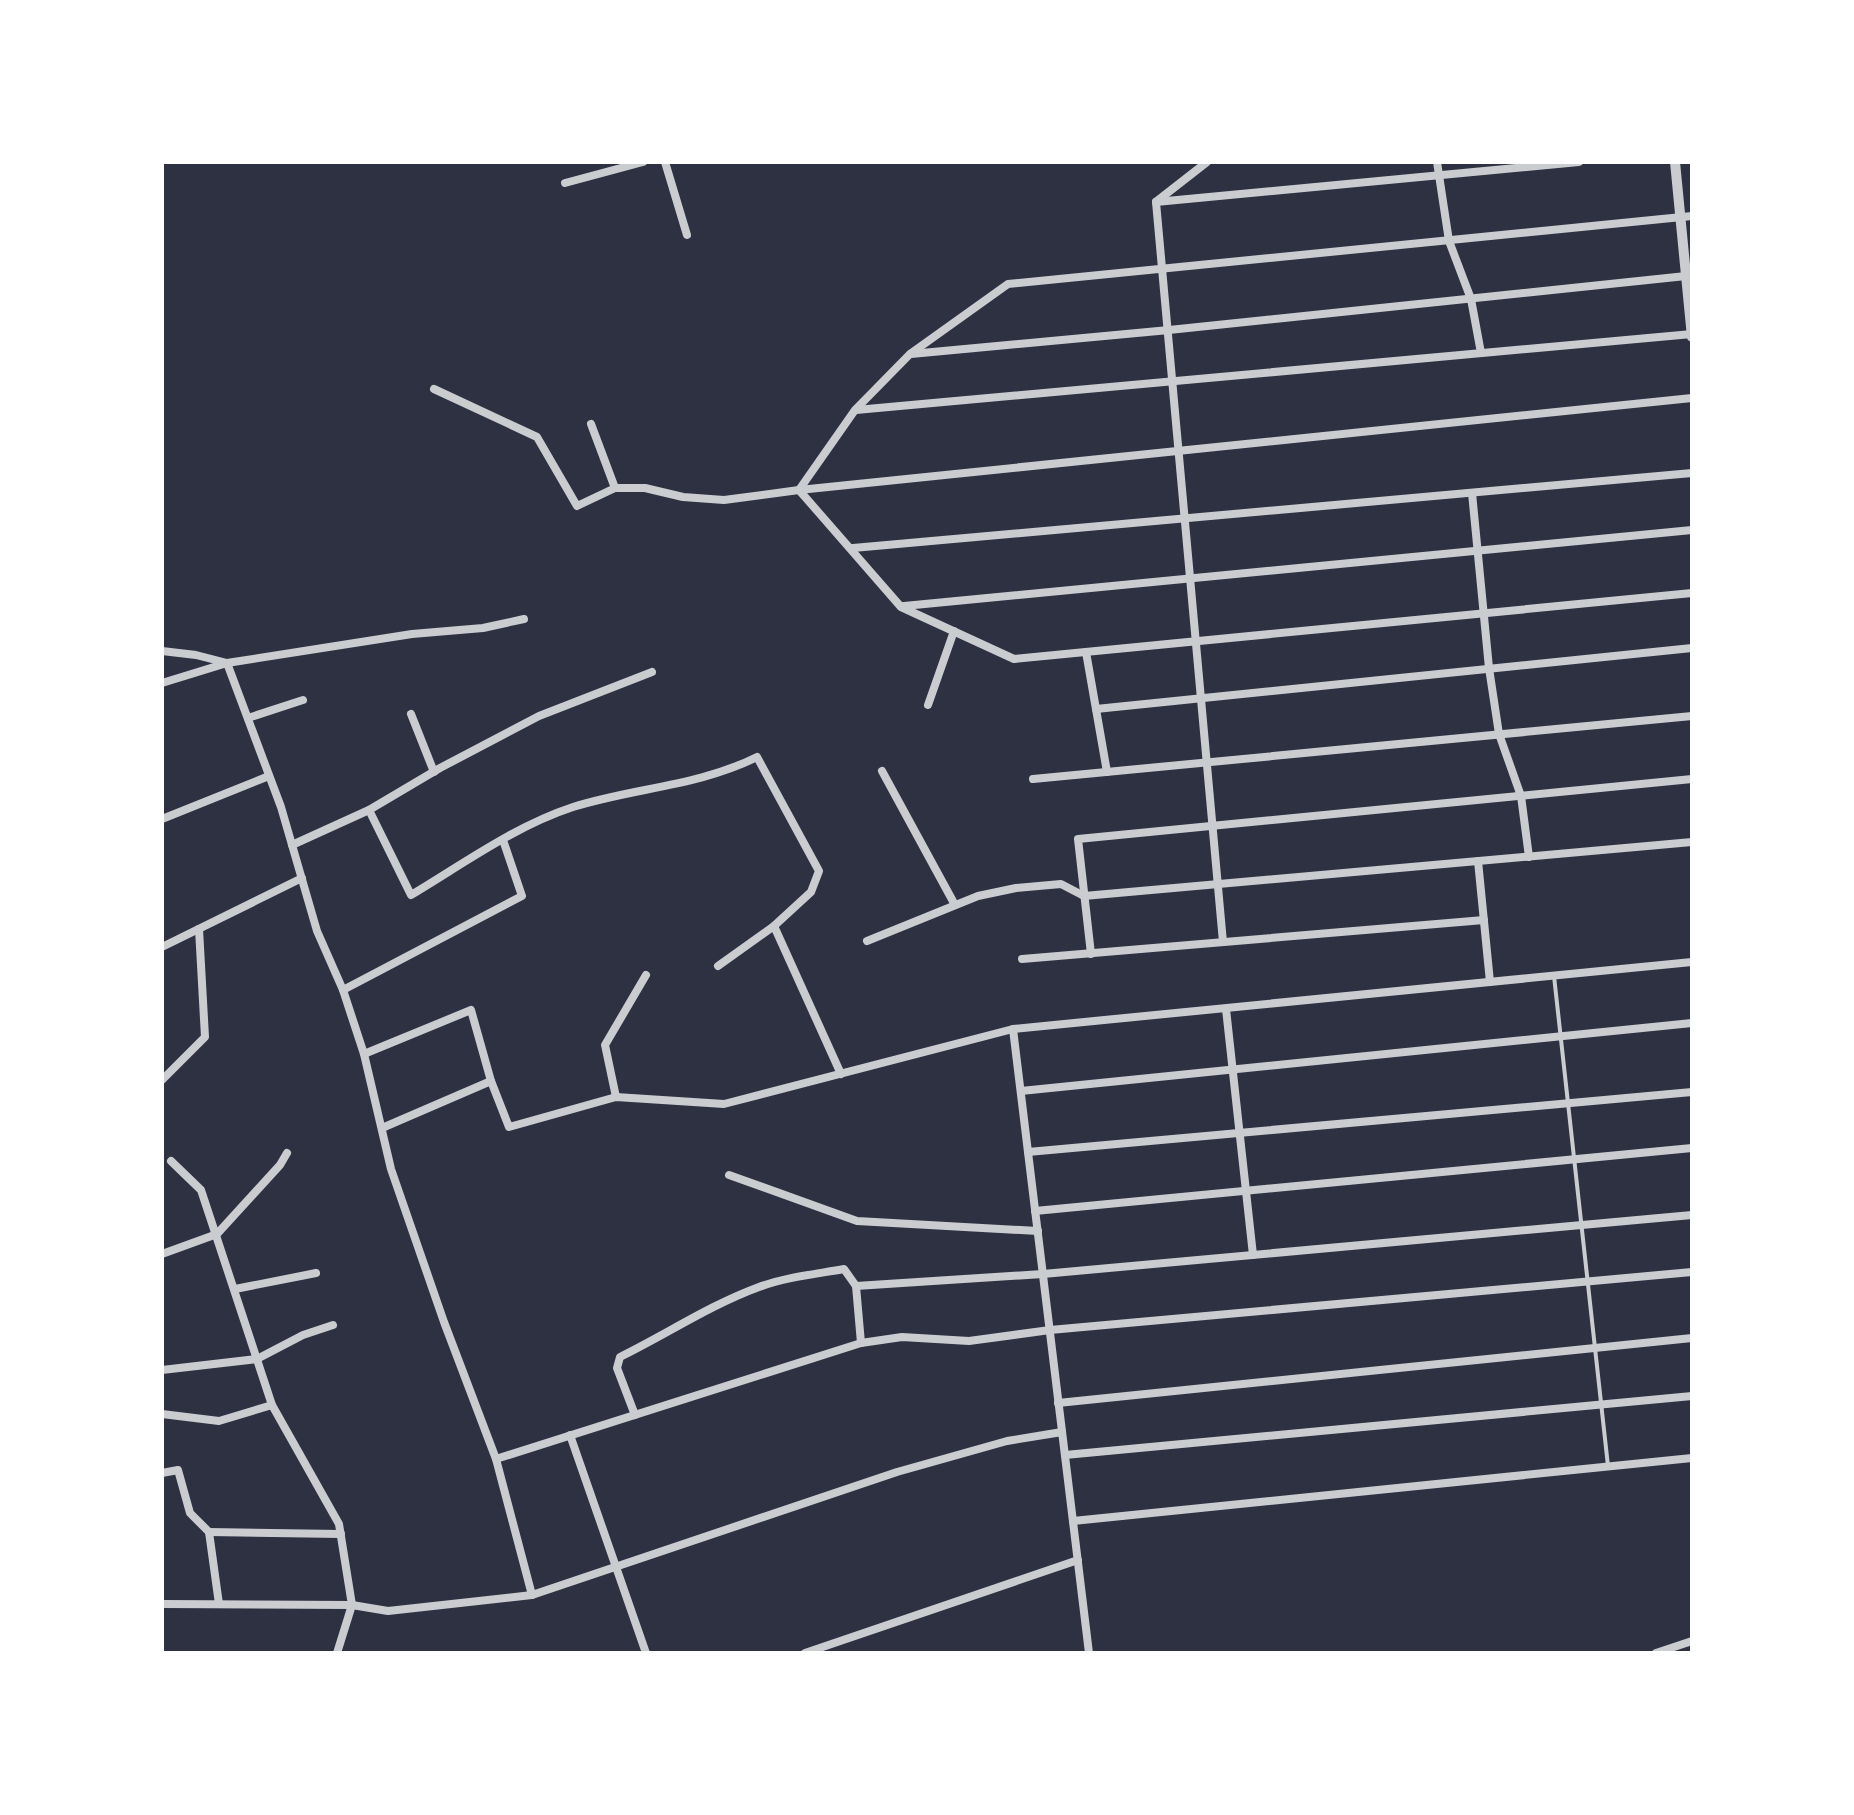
<svg xmlns="http://www.w3.org/2000/svg" width="1854" height="1815" font-family="'Golos Text',sans-serif">
<style>
.lines{fill:none;stroke-linecap:round;stroke-linejoin:round}
.service{stroke:#caccd0;stroke-width:4}
.minor{stroke:#caccd0;stroke-width:8}
.tertiary{stroke:#caccd0;stroke-width:10}
</style>
<rect width="100%" height="100%" fill="#2d3142"/>
<g class="lines">
<!-- service -->
<polyline class="service" points="1554,976 1608,1466"/>
<!-- minor -->
<g class="minor">
<polyline points="665,162 687,235"/>
<polyline points="1437,162 1449,241 1471,299 1481,353"/>
<polyline points="565,183 643,162"/>
<polyline points="1157,201 1207,162"/>
<polyline points="1156,202 1223,942"/>
<polyline points="1156,202 1579,162"/>
<polyline points="911,354 1169,330 1686,276"/>
<polyline points="434,389 537,437 577,506 615,488 645,488 683,497 724,500 799,490 1692,398"/>
<polyline points="856,410 1692,334"/>
<polyline points="591,424 615,488"/>
<polyline points="799,490 855,410 910,354 1008,284 1692,216"/>
<polyline points="799,490 901,607 1014,659 1692,593"/>
<polyline points="1472,493 1489,668 1499,734 1521,796 1529,857"/>
<polyline points="853,548 1692,473"/>
<polyline points="904,606 1692,530"/>
<polyline points="162,651 196,655 227,663 281,807 317,931 343,990 364,1054 391,1169 444,1322 496,1459 532,1595"/>
<polyline points="1086,652 1107,772"/>
<polyline points="162,683 227,663 412,634 483,628 524,619"/>
<polyline points="928,705 954,631"/>
<polyline points="1096,709 1692,648"/>
<polyline points="411,714 434,772"/>
<polyline points="248,718 303,700"/>
<polyline points="882,771 955,905"/>
<polyline points="1033,779 1692,716"/>
<path d="M 369,810 L 411,895 C 463,864 515,826 573,807 C 633,788 699,786 757,757 L 819,871 L 811,892 L 774,926"/>
<polyline points="162,819 269,776"/>
<polyline points="292,845 369,810 440,768 539,716 652,672"/>
<polyline points="1478,861 1490,982"/>
<polyline points="867,941 978,896 1016,888 1061,884 1084,896 1692,842"/>
<polyline points="162,947 302,878"/>
<polyline points="1091,954 1078,839 1692,779"/>
<polyline points="1022,959 1484,920"/>
<polyline points="718,966 774,926 841,1074"/>
<polyline points="343,990 522,896 503,840"/>
<polyline points="1226,1009 1253,1255"/>
<polyline points="1013,1029 1089,1653"/>
<polyline points="364,1054 471,1010 491,1081 509,1127 616,1097 724,1104 1013,1029 1692,962"/>
<polyline points="162,1080 205,1037 199,929"/>
<polyline points="1021,1091 1692,1023"/>
<polyline points="616,1097 605,1045 646,975"/>
<polyline points="382,1128 491,1081"/>
<polyline points="1028,1152 1692,1092"/>
<polyline points="171,1161 201,1190 272,1405 339,1524 352,1605 337,1653"/>
<polyline points="729,1175 857,1221 1038,1231"/>
<polyline points="1035,1211 1692,1148"/>
<polyline points="162,1254 217,1234 280,1165 287,1153"/>
<polyline points="856,1286 861,1343"/>
<polyline points="235,1289 316,1273"/>
<polyline points="162,1370 257,1359 303,1335 333,1325"/>
<polyline points="1058,1403 1692,1338"/>
<polyline points="162,1414 219,1421 272,1405"/>
<path d="M 635,1415 L 617,1368 L 620,1357 C 667,1334 710,1305 759,1287 C 786,1277 816,1274 844,1269 L 856,1286 L 1043,1274 L 1692,1215"/>
<polyline points="570,1435 646,1653"/>
<polyline points="1065,1455 1692,1396"/>
<polyline points="496,1459 861,1343 902,1337 969,1341 1050,1330 1692,1272"/>
<polyline points="162,1473 178,1470 190,1513 209,1532 219,1604"/>
<polyline points="1073,1521 1692,1458"/>
<polyline points="209,1532 341,1534"/>
<polyline points="162,1604 352,1605 388,1611 532,1595 897,1472 1007,1441 1062,1432"/>
<polyline points="805,1653 1078,1560"/>
<polyline points="1656,1653 1692,1641"/>
</g>
<!-- tertiary -->
<polyline class="tertiary" points="1675,162 1692,337"/>
</g>
<!-- border -->
<rect width="1854" height="1815" fill="none" stroke="#ffffff" stroke-width="328"/>
</svg>
